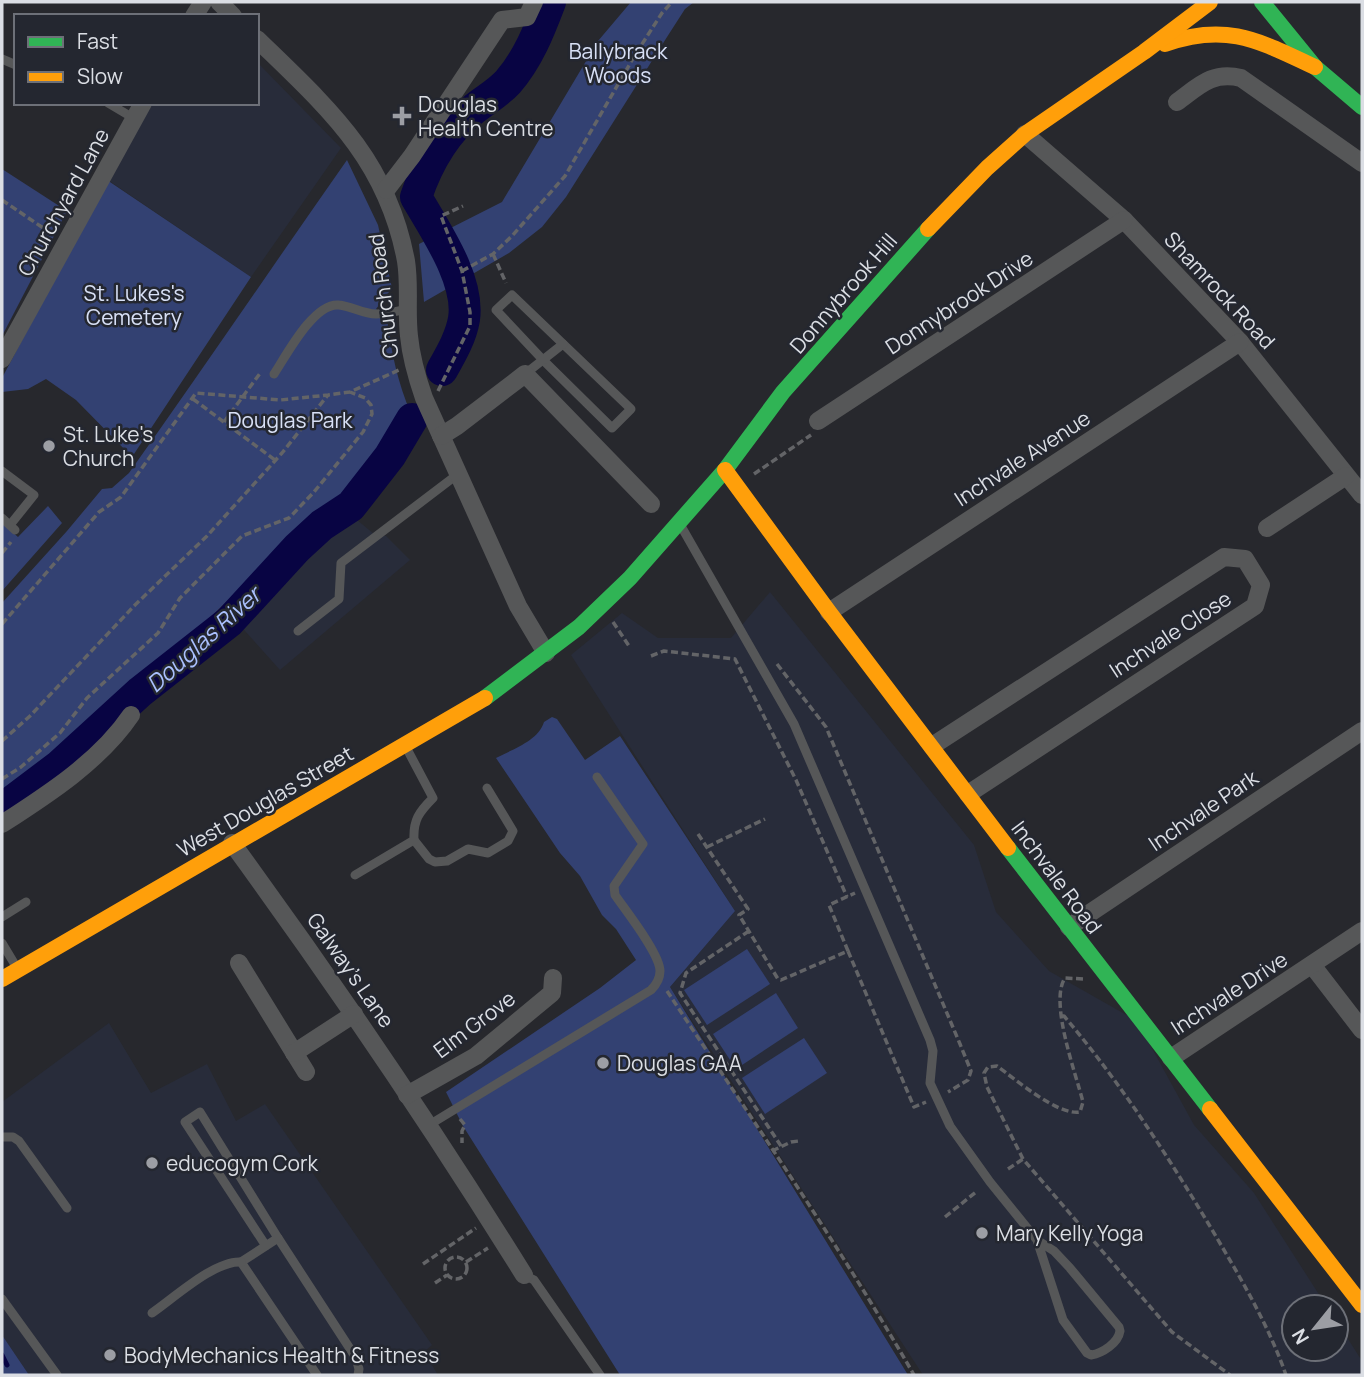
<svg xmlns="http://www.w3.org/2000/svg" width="1364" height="1377" font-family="Manrope,sans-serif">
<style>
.built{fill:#282c3a}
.green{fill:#334172}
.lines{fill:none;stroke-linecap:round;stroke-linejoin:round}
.stream{stroke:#080443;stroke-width:5}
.river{stroke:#080443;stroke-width:32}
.path{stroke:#636467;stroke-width:3.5;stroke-dasharray:7 3.5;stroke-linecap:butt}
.lane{stroke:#565758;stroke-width:9}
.street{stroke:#565758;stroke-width:18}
.fast{stroke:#30b455;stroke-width:16}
.slow{stroke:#ff9f0a;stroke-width:16}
.poi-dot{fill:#9c9ea4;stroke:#242730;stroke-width:2.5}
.labels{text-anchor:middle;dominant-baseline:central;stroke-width:5;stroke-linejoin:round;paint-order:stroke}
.park-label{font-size:21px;fill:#d8e0f6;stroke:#242730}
.poi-label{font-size:21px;fill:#dbdee4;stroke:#242730;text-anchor:start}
.street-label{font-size:21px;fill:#dbdee4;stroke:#242730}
.water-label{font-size:23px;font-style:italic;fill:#aac0fe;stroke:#242730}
</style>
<rect width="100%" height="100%" fill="#27282d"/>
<!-- built -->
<g class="built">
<polygon points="257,62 341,148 251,277 108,180 152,103 257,103"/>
<polygon points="351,515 374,534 386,536 410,560 280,670 237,622 242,610 287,564 299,552 304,556"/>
<polygon points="770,592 974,845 996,912 1049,971 1137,1021 1194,1125 1254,1193 1327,1307 1294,1307 1294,1349 1336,1349 1336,1320 1362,1361 1362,1375 923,1375 670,987 735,911 571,655 622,613 658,638 731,638"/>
<polygon points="109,1023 151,1093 207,1064 236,1121 265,1104 432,1345 424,1352 438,1375 29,1375 2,1335 2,1102"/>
</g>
<!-- green -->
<g class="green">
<polygon points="631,2 694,2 685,9 667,37 566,197 542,227 509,253 424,302 419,244 502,202 598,41"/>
<path d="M 347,160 L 378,225 L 392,288 L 376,309 L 387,318 C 391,352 398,383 411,414 L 404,431 L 357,497 L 244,585 L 32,787 L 2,809 L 2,603 L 67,531 L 102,489 L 112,488 L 129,473 C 203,369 274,264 347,160 Z"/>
<polygon points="2,169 67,211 2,336"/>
<polygon points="107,180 251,277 132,457 76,400 46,379 28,389 2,392 2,378"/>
<polygon points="48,506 62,523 2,591 2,523 18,537"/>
<path d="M 552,717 L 557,719 L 585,760 L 620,736 L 735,911 L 670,987 L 908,1375 L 620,1375 L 463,1126 L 446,1092 L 600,988 L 636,960 L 616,929 L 602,915 L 580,876 L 560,853 L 496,758 C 513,749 538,741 544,722 Z"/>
<polygon points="747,949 770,984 707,1025 684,990"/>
<polygon points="776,993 798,1028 736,1069 713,1034"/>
<polygon points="804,1038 827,1073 765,1114 742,1078"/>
<polygon points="2,1335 29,1375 2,1375"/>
</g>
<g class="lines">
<!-- stream -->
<polyline class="stream" points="2,1355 7,1365"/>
<!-- river -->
<g class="river">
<path d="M 442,370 C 451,354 461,337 464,319 C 470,280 435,230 416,197 C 427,164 446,131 474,109 C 485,100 498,93 508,82 C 528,59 539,31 550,2"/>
<polyline points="2,809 59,766 140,692 229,622 297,548 322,525 351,506 390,456 412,419"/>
</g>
<!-- path -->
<g class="path">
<polyline points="2,200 52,234"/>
<polyline points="493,254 506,283"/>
<polyline points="462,271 493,254 512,236 565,176 635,55 662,13 672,2"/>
<polyline points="438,391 470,326 470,312 462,271 441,216 463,206"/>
<polyline points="193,399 275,460"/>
<polyline points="224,422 261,372"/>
<polyline points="754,474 811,435"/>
<polyline points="2,553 11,542"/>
<polyline points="613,622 629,646"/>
<polyline points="2,624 99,512 121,497 196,393 280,400 328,395 350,392 399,370"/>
<polyline points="651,656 664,651 735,659 796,780 847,897"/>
<polyline points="777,664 826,727 960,1044 971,1071 968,1080 948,1092"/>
<polyline points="2,741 30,716 135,605 207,536 282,453 328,395"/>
<polyline points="2,779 21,767 60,733 87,698 158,633 180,598 242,536 289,518 314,492 363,432 372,414 371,405 365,398 350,392"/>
<polyline points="698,834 748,909 739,915 778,979 781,980 848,951 914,1107 926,1102"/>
<polyline points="707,847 765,819"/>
<polyline points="749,931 686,973 680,993 781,1146"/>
<polyline points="848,951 829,905 855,893"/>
<path d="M 1083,979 L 1065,978 C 1049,1002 1076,1074 1083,1102 L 1080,1112 C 1058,1116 1015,1079 997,1066 L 988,1067 L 984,1073 L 987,1087 L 1023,1159 L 1172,1332 L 1230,1375"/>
<path d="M 667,991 C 751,1118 838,1243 914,1375"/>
<path d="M 1062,1016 L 1064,1016 C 1119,1081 1164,1150 1208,1223 C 1237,1272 1267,1321 1286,1375"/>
<polyline points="460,1119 465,1125 462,1131 462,1143"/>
<polyline points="772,1151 791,1142 799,1141"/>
<polyline points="1008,1169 1023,1159"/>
<polyline points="945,1217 976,1192"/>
<circle cx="456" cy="1268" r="11"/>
<polyline points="466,1262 488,1248"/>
<polyline points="423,1264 476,1228"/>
<polyline points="435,1283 447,1275"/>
</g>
<!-- lane -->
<g class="lane">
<polyline points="2,59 16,65"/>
<polyline points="108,103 135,119"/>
<polygon points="512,295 631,409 612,428 543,360 496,310"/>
<path d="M 274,374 C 286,356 314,302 339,305 C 351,306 363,314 376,314 C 386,314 398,311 408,309"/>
<polyline points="525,374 563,344"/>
<polyline points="2,471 34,495 10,525"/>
<polyline points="2,518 15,530"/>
<path d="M 681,526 L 794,724 L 930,1040 L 933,1051 L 930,1083 L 950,1126 L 990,1182 L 1037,1240 L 1054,1251 L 1070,1268 L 1119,1327 L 1120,1331 C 1118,1343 1103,1353 1091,1355 L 1087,1353 L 1063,1320 L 1037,1240"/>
<polyline points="298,631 339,599 341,563 458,474"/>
<polyline points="414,840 429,859 435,862 447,861 468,849 488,853 508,841 513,831 487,788"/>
<path d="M 355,875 L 414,840 C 413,820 419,812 433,798 L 407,749"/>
<polyline points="2,917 26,902"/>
<polyline points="2,943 17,968"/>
<path d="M 429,1125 L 651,990 C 656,985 660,978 660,971 C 660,954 626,911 615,895 L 614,886 L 643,844 L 597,777"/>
<polyline points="2,1137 13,1137 19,1141 67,1208"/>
<polyline points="278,1238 356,1358 359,1369 358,1375"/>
<polyline points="266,1246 185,1122 200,1112 278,1238 241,1262 317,1375"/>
<polyline points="524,1275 534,1280 600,1375"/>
<polyline points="2,1299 57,1375"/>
<path d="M 152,1313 C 174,1298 215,1260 241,1262"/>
</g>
<!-- street -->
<g class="street">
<polyline points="219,2 233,16"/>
<polyline points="194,16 203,2"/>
<path d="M 257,39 C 328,108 387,159 406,261 C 410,286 406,311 409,336 C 411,357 417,378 424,398 L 518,606 L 546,653"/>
<path d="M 1177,102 C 1199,86 1212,71 1241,78 L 1362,163"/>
<polyline points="1025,134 1124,220 1240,342 1362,495"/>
<polyline points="386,190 412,156 502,20 527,17 534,2"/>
<polyline points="2,359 143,103"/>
<polyline points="818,421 1124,220"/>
<polyline points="441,436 457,426 525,374 651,504"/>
<polyline points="1267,528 1346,476"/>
<polyline points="829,612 1240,342"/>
<polyline points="932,746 1224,557 1245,559 1261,585 1255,606 968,794"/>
<path d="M 2,824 C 47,795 100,761 131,715"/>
<path d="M 232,843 C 335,984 432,1127 524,1275"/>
<polyline points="1069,927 1362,731"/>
<polyline points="239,963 306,1072"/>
<polyline points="1312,965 1362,1030"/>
<polyline points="294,1053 354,1014"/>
<polyline points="1171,1058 1362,931"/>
<polyline points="407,1095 476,1056 552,993 553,978"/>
</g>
<!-- fast -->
<g class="fast">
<polyline points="1262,2 1315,67 1362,107"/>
<polyline points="485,698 579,627 630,578 725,470 783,392 928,229"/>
<polyline points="1008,848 1210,1109"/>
</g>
<!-- slow -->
<g class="slow">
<path d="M 1165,44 C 1227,22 1259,41 1315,67"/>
<polyline points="928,229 987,168 1025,134 1144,52 1210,2"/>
<polyline points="725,470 829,612 1008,848"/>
<polyline points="2,979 485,698"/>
<polyline points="1210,1109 1362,1305"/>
</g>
</g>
<!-- markers -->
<g class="poi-dot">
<path d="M398.5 105.5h7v7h7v7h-7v7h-7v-7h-7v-7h7z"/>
<circle cx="49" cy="446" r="7"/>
<circle cx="603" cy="1063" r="7"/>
<circle cx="152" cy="1163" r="7"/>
<circle cx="982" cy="1233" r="7"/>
<circle cx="110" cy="1355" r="7"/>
</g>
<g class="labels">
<!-- park labels -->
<g class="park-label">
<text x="618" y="51">Ballybrack<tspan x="618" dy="24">Woods</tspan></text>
<text x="134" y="293">St. Lukes's<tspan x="134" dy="24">Cemetery</tspan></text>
<text x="290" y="420">Douglas Park</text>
</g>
<!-- poi labels -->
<g class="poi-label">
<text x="418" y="104">Douglas<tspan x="418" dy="24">Health Centre</tspan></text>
<text x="63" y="434">St. Luke's<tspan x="63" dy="24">Church</tspan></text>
<text x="617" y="1063">Douglas GAA</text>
<text x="166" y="1163">educogym Cork</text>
<text x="996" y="1233">Mary Kelly Yoga</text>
<text x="124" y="1355">BodyMechanics Health &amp; Fitness</text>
</g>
<!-- street labels -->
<g class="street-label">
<text transform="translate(63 202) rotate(-61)">Churchyard Lane</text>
<text transform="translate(1220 290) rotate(47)">Shamrock Road</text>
<text transform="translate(843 293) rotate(-49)">Donnybrook Hill</text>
<text transform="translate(383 296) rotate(-97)">Church Road</text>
<text transform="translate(959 302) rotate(-33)">Donnybrook Drive</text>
<text transform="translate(1022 458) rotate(-33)">Inchvale Avenue</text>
<text transform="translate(1170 634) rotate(-33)">Inchvale Close</text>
<text transform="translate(265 801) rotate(-30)">West Douglas Street</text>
<text transform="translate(1203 810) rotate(-34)">Inchvale Park</text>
<text transform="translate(1057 877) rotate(53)">Inchvale Road</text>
<text transform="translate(351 970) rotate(55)">Galway's Lane</text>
<text transform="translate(1229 993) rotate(-33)">Inchvale Drive</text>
<text transform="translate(474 1024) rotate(-37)">Elm Grove</text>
</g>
<!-- water labels -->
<g class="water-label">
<text transform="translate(203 639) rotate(-42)">Douglas River</text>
</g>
</g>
<!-- border -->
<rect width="1364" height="1377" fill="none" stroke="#dbdee4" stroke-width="7"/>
<!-- legend -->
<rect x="14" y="14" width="245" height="91" fill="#242730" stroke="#6d7078" stroke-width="2"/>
<rect x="28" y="37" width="35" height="10" fill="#30b455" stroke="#6d7078" stroke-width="2"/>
<text x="77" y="49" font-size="21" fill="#dbdee4">Fast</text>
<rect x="28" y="72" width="35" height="10" fill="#ff9f0a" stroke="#6d7078" stroke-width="2"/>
<text x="77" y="84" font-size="21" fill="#dbdee4">Slow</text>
<!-- north arrow -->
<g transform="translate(1315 1328) rotate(240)"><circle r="33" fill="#242730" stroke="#6d7078" stroke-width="2"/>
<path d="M0-5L12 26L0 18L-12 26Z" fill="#9c9ea4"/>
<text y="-10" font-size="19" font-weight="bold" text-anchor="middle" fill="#dbdee4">N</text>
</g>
</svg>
